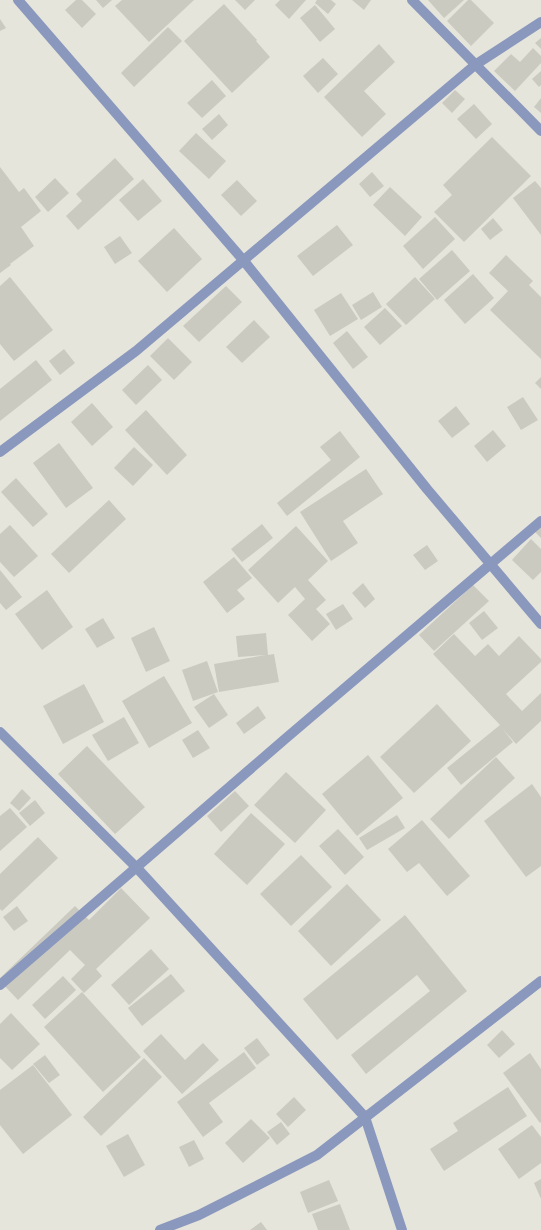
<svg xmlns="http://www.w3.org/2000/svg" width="541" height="1230" font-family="Manrope,sans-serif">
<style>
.building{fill:#cbcac1}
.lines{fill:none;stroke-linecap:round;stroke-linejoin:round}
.street{stroke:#8b98bd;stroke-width:10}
</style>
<rect width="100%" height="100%" fill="#e6e5dc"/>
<!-- building -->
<g class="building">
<polygon points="76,0 82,0 96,14 82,28 65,10"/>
<polygon points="96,0 112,0 103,8"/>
<polygon points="122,0 194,0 149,42 115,6"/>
<polygon points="235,0 255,0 245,10"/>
<polygon points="280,0 306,0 289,19 275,5"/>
<polygon points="317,0 331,0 336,4 328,14 315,3"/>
<polygon points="352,0 371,0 364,10"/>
<polygon points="428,0 464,0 444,18"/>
<polygon points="468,0 471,0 494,23 471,46 447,21"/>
<polygon points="224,4 257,40 256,41 270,57 232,93 184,41"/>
<polygon points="315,5 335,29 320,42 300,18"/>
<polygon points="0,19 6,28 0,31"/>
<polygon points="168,27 182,41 134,87 121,73"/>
<polygon points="541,38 541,49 535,43"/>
<polygon points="379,44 395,62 364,91 386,114 362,137 324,97"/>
<polygon points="533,48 541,56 541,63 515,91 494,71 511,54 520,62"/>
<polygon points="323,58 338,74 318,93 303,76"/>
<polygon points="541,71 541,85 539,87 532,79"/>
<polygon points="212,80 226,96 202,118 187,103"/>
<polygon points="455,90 465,99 452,113 442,103"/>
<polygon points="541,98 541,113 534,107"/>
<polygon points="474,104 492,124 476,139 457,119"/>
<polygon points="219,114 228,125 212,140 202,129"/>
<polygon points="196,133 226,161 209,179 179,151"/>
<polygon points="492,137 531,176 464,242 434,212 452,195 443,185"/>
<polygon points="115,158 134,179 78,230 66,216 82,201 76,194"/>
<polygon points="0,167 19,192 24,188 41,211 21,227 34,246 10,264 11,265 0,273"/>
<polygon points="372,172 384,186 370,197 359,184"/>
<polygon points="55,178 69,193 48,212 35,197"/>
<polygon points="143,179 162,201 138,221 119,200"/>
<polygon points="237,180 257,201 241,216 221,195"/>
<polygon points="535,181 541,188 541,235 513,198"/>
<polygon points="390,187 422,217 405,236 373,205"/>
<polygon points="435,217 455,239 423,269 403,246"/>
<polygon points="493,218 503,230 490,240 481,229"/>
<polygon points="337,225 353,245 313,276 297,256"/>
<polygon points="174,228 202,259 167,292 138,261"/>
<polygon points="120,236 132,253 115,264 104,247"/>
<polygon points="452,250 470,271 437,300 419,279"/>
<polygon points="506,255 533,281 529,285 541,297 541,359 490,310 508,291 489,273"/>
<polygon points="473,274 494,298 465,324 444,300"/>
<polygon points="10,277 53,330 14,361 0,344 0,286"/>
<polygon points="415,277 435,299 406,325 386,304"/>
<polygon points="226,286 242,302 199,342 183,326"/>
<polygon points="373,292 382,307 361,320 352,305"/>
<polygon points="341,293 358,319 330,336 314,310"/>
<polygon points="385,308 402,326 380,345 364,327"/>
<polygon points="254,320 270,337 242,363 226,347"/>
<polygon points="347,331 368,357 353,369 333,343"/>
<polygon points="168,338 192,362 174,380 150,356"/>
<polygon points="64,349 75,363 60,375 49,361"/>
<polygon points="36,360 52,380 0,421 0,389"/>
<polygon points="148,365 162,380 136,405 122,390"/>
<polygon points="541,377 541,389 535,383"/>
<polygon points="523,397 538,420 521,430 507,407"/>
<polygon points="92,403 113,427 92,446 71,422"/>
<polygon points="456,406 470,424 452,438 438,421"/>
<polygon points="146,410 187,455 167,475 125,430"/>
<polygon points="493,430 506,446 487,462 474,446"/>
<polygon points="340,431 360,457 287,516 277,503 331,460 320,447"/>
<polygon points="59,443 93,488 66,508 33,463"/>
<polygon points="134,447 153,465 133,486 114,468"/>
<polygon points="366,469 383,494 343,521 358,543 331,561 300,512"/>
<polygon points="16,478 48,514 33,527 1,492"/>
<polygon points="109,500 126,519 69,573 51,554"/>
<polygon points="262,524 273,538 242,562 231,549"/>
<polygon points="10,525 38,556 14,577 0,562 0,534"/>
<polygon points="296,526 328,561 308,580 326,600 316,609 330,624 312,641 288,615 305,599 295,587 278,603 248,570"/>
<polygon points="541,526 541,538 535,532"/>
<polygon points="531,539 541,549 541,572 533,580 512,560"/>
<polygon points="427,545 438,561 425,570 413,555"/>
<polygon points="234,557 252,578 237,590 245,599 227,613 203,582"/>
<polygon points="0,570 22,597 6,610 0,603"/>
<polygon points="363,583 375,599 365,608 352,593"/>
<polygon points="473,585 489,601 434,651 419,635"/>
<polygon points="47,590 73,627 42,650 15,614"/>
<polygon points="343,604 353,619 336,630 326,614"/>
<polygon points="484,611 498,628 482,640 469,623"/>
<polygon points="103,618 115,638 97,648 85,629"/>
<polygon points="154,627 170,661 146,672 131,638"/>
<polygon points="266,633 268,655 274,654 279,682 219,692 214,664 266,655 238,657 236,636"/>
<polygon points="454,634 475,656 488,644 499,656 519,636 541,659 541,662 506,694 522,711 541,693 541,721 516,744 502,728 513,742 461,785 447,768 500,725 433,654"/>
<polygon points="207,661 218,692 193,701 182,670"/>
<polygon points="164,676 192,723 149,748 122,701"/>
<polygon points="84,684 104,722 63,744 43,706"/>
<polygon points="214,694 228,715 209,728 194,707"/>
<polygon points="437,704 471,741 414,793 380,757"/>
<polygon points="258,706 266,718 244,734 236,723"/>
<polygon points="124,717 139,743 108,761 92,735"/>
<polygon points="198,730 210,748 193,758 182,740"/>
<polygon points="87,746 145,807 115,834 58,774"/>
<polygon points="368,755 403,798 357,836 322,794"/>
<polygon points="496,757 515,778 449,839 430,819"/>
<polygon points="286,772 326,810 295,843 254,805"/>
<polygon points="532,784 541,797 541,866 526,877 484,821"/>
<polygon points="22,789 31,798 19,811 10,803"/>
<polygon points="235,791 249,806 221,832 207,816"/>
<polygon points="35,800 45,813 30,826 19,813"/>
<polygon points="10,808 27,827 0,851 0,816"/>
<polygon points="251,813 285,844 247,885 214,854"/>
<polygon points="397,815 405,828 367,850 359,838"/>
<polygon points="422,820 470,876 447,896 419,863 407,872 388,849"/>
<polygon points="338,829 364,857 345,875 319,846"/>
<polygon points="38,837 58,858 2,911 0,909 0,874"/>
<polygon points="301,855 332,887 291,926 260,894"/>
<polygon points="347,884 381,920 331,966 298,931"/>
<polygon points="121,888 150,918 96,969 102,976 84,993 71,979 85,965 70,950 18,1000 0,981 0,978 75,906 89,920"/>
<polygon points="17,906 28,921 14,931 3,917"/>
<polygon points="405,915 467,991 366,1074 351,1055 430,991 417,975 337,1040 303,999"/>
<polygon points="151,949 169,969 129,1005 111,985"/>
<polygon points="171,974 185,991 142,1026 128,1008"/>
<polygon points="63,976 76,990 45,1019 32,1005"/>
<polygon points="82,992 141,1057 103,1092 44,1027"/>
<polygon points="11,1013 40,1044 12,1070 0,1058 0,1024"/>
<polygon points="502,1030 515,1044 499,1058 487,1045"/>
<polygon points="161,1034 185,1060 203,1043 219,1060 182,1094 143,1051"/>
<polygon points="257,1038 270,1055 257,1065 244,1048"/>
<polygon points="244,1052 256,1068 209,1103 223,1122 203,1137 177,1102"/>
<polygon points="530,1053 541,1069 541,1122 540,1123 503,1073"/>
<polygon points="45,1055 60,1075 49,1083 33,1064"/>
<polygon points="144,1058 162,1077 101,1136 83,1117"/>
<polygon points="33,1065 72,1115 23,1154 0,1125 0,1090"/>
<polygon points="508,1087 527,1116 444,1171 430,1149 458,1131 453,1123"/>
<polygon points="294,1097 306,1110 288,1127 276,1114"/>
<polygon points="251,1119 270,1138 243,1163 225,1143"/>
<polygon points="281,1122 290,1134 277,1145 267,1132"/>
<polygon points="532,1125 541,1137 541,1163 519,1179 498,1149"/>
<polygon points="128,1134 145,1165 124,1177 106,1146"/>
<polygon points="194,1140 204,1159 189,1167 179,1147"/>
<polygon points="541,1179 541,1199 534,1183"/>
<polygon points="329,1180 338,1201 308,1213 300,1192"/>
<polygon points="340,1204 350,1230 318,1230 312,1214"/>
<polygon points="261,1222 267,1230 250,1230"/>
</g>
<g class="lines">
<!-- street -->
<g class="street">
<polyline points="18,0 244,261 427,489 541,624"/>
<polyline points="412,0 541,131"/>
<polyline points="0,452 136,351 475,65 541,22"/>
<polyline points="0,732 137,868 365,1117 402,1230"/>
<polyline points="0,985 285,739 541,521"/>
<polyline points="160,1230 199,1215 317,1155 541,981"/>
</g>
</g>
</svg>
